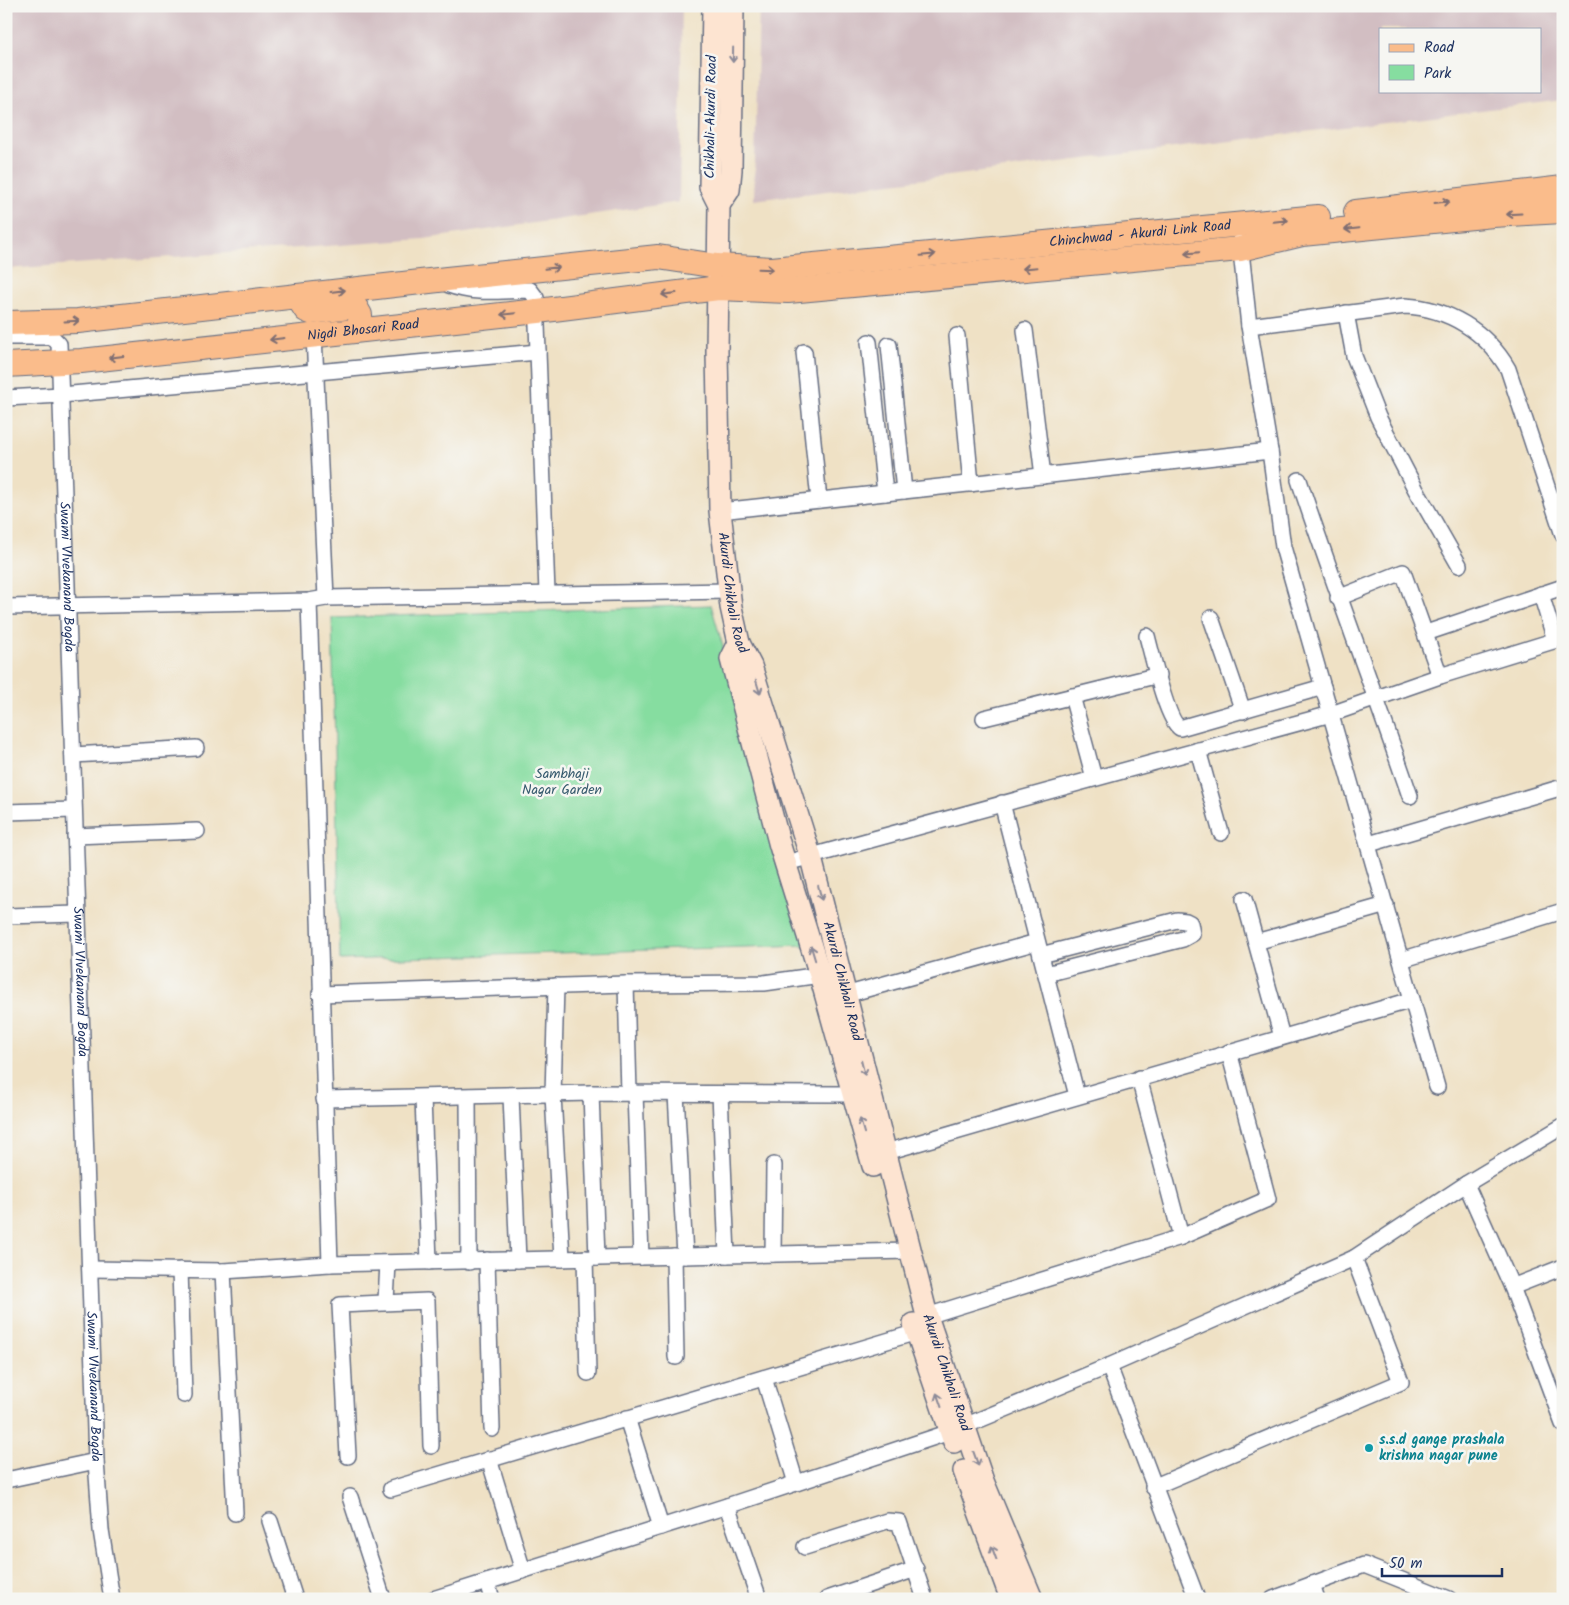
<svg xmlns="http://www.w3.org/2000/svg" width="1569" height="1605" font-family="Kalam,sans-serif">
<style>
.industrial{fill:#d2bec2;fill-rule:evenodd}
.green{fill:#86dda0;stroke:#50867f}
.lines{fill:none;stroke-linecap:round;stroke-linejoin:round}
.minor-casing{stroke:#656d82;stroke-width:18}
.secondary-casing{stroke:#656d82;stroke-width:24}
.primary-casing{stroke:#656d82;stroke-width:26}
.minor{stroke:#fff;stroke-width:15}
.secondary{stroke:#fde4d1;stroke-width:21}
.primary{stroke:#fabc8b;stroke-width:24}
.oneway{stroke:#8c8a98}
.oneway2{stroke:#7f6e72}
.culture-dot{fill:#0f9aa8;stroke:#f6f6f2;stroke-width:2}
.labels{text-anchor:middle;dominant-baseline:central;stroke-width:5;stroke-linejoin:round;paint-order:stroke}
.street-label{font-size:14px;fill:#1b2f5e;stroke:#f6f6f2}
.park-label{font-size:14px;fill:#365a6e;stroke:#f6f6f2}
.culture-label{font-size:14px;font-weight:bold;fill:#0d838f;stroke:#f6f6f2;text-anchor:start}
</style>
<rect width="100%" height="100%" fill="#f6f6f2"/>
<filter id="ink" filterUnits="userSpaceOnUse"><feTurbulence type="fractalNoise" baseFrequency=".02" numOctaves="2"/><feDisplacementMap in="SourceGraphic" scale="10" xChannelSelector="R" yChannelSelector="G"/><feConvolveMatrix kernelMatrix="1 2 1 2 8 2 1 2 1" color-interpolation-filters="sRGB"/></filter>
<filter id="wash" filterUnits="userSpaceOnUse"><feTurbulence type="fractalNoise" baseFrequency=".0096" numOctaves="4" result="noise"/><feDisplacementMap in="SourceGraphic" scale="20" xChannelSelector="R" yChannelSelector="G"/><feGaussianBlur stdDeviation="1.12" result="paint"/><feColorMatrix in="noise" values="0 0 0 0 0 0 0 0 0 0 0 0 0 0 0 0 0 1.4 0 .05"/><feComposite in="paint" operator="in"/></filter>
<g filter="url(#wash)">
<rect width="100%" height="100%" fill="#efe1c5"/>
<!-- industrial -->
<g class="industrial">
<polygon points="6,6 682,6 679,202 424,239 6,269"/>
<path d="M 759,6 L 1563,6 L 1563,100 L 754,200 ZM 1380,29 L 1540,29 L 1540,91 L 1380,91 Z"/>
</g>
<!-- green -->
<polygon class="green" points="711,605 809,945 340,960 332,618"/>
</g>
<g filter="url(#ink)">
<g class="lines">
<defs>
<g id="minor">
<polyline points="1240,242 1249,326 1270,451 1283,547 1437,1087"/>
<path d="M 447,279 L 449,285 C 476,295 502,290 530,290 L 536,298 L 547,593"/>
<polyline points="1346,313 1354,356 1378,417 1416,490 1459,565"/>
<path d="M 1249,326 L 1405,306 C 1448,308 1486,331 1508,369 L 1563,535"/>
<polyline points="1025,330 1043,476"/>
<polyline points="314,335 326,598"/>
<polyline points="957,336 971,484"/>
<path id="s1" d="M 6,337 L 52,337 L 59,344 L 96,1461 L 101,1530 L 112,1599"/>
<polyline points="869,342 885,493"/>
<polyline points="889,345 904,491"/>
<polyline points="804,352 819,500"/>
<polyline points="6,398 61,395 538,352"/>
<path d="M 1299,480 C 1334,586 1374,690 1410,796"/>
<polyline points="720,511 1270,451"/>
<polyline points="1541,594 1555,640"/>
<polyline points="1338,598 1403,572 1440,676"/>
<polyline points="309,601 330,1264"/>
<polyline points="6,607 309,601 326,598 729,591"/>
<polyline points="1211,618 1243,711"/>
<polyline points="1426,633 1563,587"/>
<path d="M 1147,636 C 1152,654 1167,721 1180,728 L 1323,687"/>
<polyline points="1072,696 1094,778"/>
<polyline points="984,718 1159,675"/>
<polyline points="1198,750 1221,833"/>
<polyline points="73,755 196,748"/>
<polyline points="1002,803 1077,1096"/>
<polyline points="6,812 74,810"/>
<polyline points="75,836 197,831"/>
<polyline points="1369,844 1563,787"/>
<polyline points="786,863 1331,714 1440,676 1563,638"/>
<polyline points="1244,899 1282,1037"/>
<polyline points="6,916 78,914"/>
<polyline points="1256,942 1386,905"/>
<polyline points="1041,955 1177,920 1186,921 1190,923 1192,934 1183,939 1046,974"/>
<polyline points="1401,960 1563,911"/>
<polyline points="626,984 629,1093"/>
<polyline points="556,986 553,1095 562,1259"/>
<polyline points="320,994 626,984 764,983 820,975 827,972"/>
<polyline points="845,995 1037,942"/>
<polyline points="1139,1078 1181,1237"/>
<polyline points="591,1093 597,1258"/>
<polyline points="635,1093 641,1257"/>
<polyline points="676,1094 685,1256"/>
<polyline points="720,1094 727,1255"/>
<polyline points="511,1096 518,1260"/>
<polyline points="468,1097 469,1262"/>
<polyline points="423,1098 429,1262"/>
<polyline points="324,1099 591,1093 852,1094"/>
<polyline points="876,1155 1412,1000"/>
<polyline points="1466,1184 1512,1287 1563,1424"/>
<polyline points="773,1254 774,1165"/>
<polyline points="674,1256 676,1357"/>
<polyline points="585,1258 588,1373"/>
<polyline points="487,1260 492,1429"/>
<polyline points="90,1269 223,1271 330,1264 909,1251"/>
<polyline points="180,1270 184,1395"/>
<polyline points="223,1271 235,1513"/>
<polyline points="1512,1287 1563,1267"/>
<polyline points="386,1301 388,1263"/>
<polyline points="927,1316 1181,1237 1268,1199 1229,1052"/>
<polyline points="1109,1366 1197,1599"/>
<polyline points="764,1378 796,1483"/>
<polyline points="627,1418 661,1527"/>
<polyline points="348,1456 340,1305 427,1301 431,1446"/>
<polyline points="489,1459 523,1571"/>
<polyline points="6,1480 96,1461"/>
<polyline points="1153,1487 1401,1382 1354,1258"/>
<polyline points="391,1489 917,1332"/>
<polyline points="350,1497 383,1599"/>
<polyline points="727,1506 759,1599"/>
<polyline points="270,1521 295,1599"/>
<polyline points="805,1547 887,1521 899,1522 925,1599"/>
<polyline points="487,1582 492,1599"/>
<polyline points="1312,1584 1317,1599"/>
<polyline points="433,1599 727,1506 950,1432 1109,1366 1354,1258 1466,1184 1563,1126"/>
<polyline points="827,1599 916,1569"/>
<polyline points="1273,1599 1364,1565 1449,1599"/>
</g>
<g id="secondary">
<path id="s2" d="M 713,6 L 710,187 L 719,205 L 717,352 L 720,511 L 731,607 L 739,643 L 751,666 L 811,858 L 927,1316 L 983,1481 L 1032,1599"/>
<polyline points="719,205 729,190 731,170 733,6"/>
<polyline points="739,643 731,659 780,846 820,975 873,1166"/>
<polyline points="914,1324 954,1442"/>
<polyline points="964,1471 1011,1599"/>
</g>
<g id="primary">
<polyline points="1356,212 1563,188"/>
<polyline points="297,296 306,310 311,312 348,307 356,308 360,315 361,330"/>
<path id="s3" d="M 6,323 L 78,321 L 447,279 L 658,257 L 717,266 L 772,269 L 1318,217"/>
<path id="s4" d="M 6,365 L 81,361 L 538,311 L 718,288 L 788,291 L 1240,249 L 1302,234 L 1493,215 L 1563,211"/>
</g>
</defs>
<!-- minor casing -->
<use href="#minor" class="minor-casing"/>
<!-- secondary casing -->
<use href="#secondary" class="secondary-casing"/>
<!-- primary casing -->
<use href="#primary" class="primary-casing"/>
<!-- minor -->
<use href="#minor" class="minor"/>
<!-- secondary -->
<use href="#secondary" class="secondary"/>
<!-- primary -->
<use href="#primary" class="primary"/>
</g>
<!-- one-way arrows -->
<defs><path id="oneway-shaft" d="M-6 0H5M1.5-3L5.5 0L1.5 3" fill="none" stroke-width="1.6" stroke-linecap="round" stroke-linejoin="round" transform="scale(1.25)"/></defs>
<g class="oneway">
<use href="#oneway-shaft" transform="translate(733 55) rotate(91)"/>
<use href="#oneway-shaft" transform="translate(758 687) rotate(73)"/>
<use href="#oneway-shaft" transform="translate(820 893) rotate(76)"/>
<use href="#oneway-shaft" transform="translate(813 953) rotate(-107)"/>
<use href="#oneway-shaft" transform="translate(863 1068) rotate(76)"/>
<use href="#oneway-shaft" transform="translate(862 1126) rotate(-106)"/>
<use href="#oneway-shaft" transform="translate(939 1400) rotate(-109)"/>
<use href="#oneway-shaft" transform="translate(976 1459) rotate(70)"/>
<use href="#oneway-shaft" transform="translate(994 1553) rotate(-110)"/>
</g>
<g class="oneway2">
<use href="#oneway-shaft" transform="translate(1442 202) rotate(-7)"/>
<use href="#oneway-shaft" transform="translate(1514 214) rotate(177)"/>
<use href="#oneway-shaft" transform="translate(1281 221) rotate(-6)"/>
<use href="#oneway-shaft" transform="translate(1352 229) rotate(174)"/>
<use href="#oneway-shaft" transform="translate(1192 253) rotate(175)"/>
<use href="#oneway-shaft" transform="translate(928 255) rotate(-5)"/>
<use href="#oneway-shaft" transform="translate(552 268) rotate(-6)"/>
<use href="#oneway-shaft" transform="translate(1030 268) rotate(175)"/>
<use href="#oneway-shaft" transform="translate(766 269) rotate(2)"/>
<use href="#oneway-shaft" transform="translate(338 291) rotate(-7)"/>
<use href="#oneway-shaft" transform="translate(669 294) rotate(173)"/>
<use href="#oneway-shaft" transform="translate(508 314) rotate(174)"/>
<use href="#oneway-shaft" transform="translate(72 321) rotate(-3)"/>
<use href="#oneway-shaft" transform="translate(277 339) rotate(173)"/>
<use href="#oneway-shaft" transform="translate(116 357) rotate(173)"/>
</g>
</g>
<!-- markers -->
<circle class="culture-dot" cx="1369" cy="1448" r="5"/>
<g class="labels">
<!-- street labels -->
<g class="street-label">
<text transform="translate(711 117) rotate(-89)">Chikhali-Akurdi Road</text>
<text stroke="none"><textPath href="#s3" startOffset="1140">Chinchwad - Akurdi Link Road</textPath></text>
<text stroke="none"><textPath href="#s4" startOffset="359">Nigdi Bhosari Road</textPath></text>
<text stroke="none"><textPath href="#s1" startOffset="289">Swami VIvekanand Bogda</textPath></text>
<text stroke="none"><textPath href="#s2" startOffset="590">Akurdi Chikhali Road</textPath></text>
<text stroke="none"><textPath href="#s1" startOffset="694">Swami VIvekanand Bogda</textPath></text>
<text stroke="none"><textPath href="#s2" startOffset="995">Akurdi Chikhali Road</textPath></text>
<text stroke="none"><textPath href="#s2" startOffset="1400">Akurdi Chikhali Road</textPath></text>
<text stroke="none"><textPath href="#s1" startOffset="1099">Swami VIvekanand Bogda</textPath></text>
</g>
<!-- park labels -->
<g class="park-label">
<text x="562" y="774">Sambhaji<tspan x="562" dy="16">Nagar Garden</tspan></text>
</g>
<!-- culture labels -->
<g class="culture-label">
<text x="1379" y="1440">s.s.d gange prashala<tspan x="1379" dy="16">krishna nagar pune</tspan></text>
</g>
</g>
<!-- margin -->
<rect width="1569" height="1605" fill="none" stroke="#f6f6f2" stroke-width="25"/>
<!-- legend -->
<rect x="1379" y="28" width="162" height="65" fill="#f6f6f2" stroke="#9ea6b7"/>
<rect x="1389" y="44" width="25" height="8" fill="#fabc8b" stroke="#9ea6b7"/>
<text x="1424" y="52" font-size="15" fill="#1b2f5e">Road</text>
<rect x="1389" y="65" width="25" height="15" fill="#86dda0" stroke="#9ea6b7"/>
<text x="1424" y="78" font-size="15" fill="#1b2f5e">Park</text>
<!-- scale -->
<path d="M1382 1568v8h120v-8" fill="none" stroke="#1b2f5e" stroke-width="2.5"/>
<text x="1389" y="1568" font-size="15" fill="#1b2f5e" stroke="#f6f6f2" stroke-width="4" paint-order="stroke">50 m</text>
</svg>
